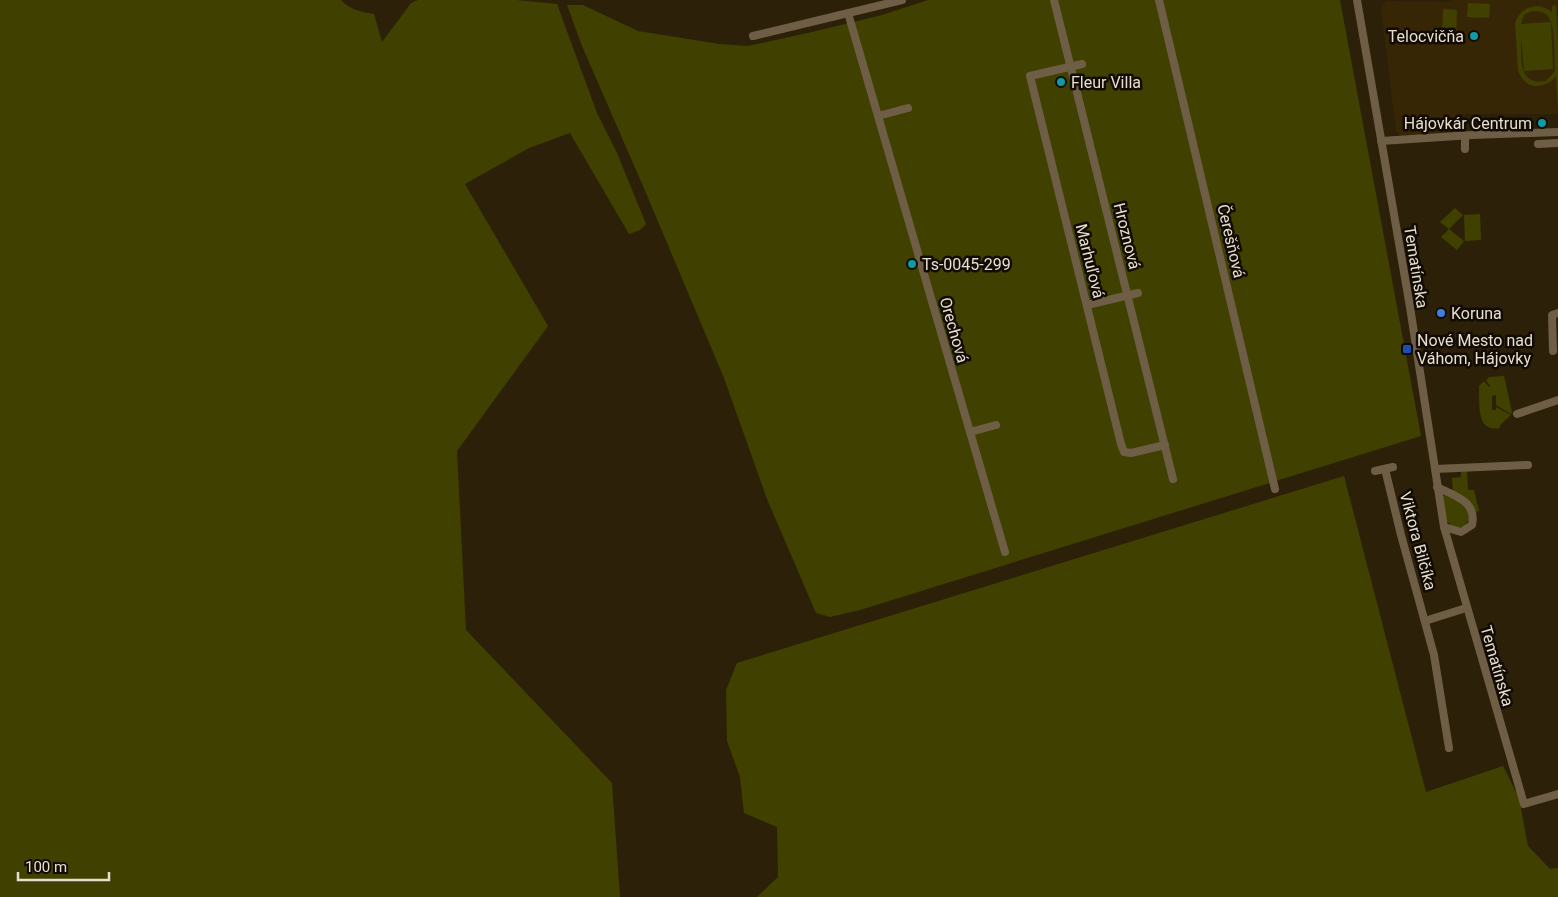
<svg xmlns="http://www.w3.org/2000/svg" width="1558" height="897" font-family="Roboto,sans-serif">
<style>
.built{fill:#372606}
.green{fill:#404100;fill-rule:evenodd}
.lines{fill:none;stroke-linecap:round;stroke-linejoin:round}
.minor{stroke:#6e5e45;stroke-width:8}
.culture-dot{fill:#0f9aa8;stroke:#110b03;stroke-width:2}
.shop-dot{fill:#3f7fe0;stroke:#110b03;stroke-width:2}
.transit-dot{fill:#1a4fb4;stroke:#110b03;stroke-width:2}
.labels{text-anchor:middle;dominant-baseline:central;stroke-width:5;stroke-linejoin:round;paint-order:stroke}
.poi-label{font-size:16px;fill:#e6decf;stroke:#110b03;text-anchor:start}
.street-label{font-size:16px;fill:#e6decf;stroke:#110b03}
</style>
<rect width="100%" height="100%" fill="#2d2008"/>
<!-- built -->
<polygon class="built" points="1452,0 1558,0 1558,114 1460,114 1458,133 1402,137 1396,131 1381,8 1386,1 1452,2"/>
<!-- green -->
<g class="green">
<path d="M 0,0 L 341,0 C 350,10 361,12 374,14 L 382,42 L 411,3 L 418,0 L 516,0 L 557,4 L 597,113 L 617,153 L 646,224 L 640,230 L 629,234 L 570,133 L 529,148 L 465,184 L 548,326 L 457,451 L 466,630 L 612,783 L 620,897 L 0,897 Z"/>
<polygon points="928,0 1340,0 1421,436 860,610 830,617 816,613 767,499 724,378 643,186 582,46 567,5 583,5 638,31 719,44 748,46 812,32 882,15"/>
<polygon points="1468,3 1490,4 1489,18 1467,17"/>
<path d="M 1556,5 L 1558,41 L 1558,108 L 1556,77 C 1542,90 1525,90 1518,70 L 1515,23 C 1521,6 1538,1 1552,12 L 1552,6 ZM 1532,11 C 1538,11 1543,11 1547,15 C 1556,23 1554,58 1555,71 L 1546,81 C 1516,86 1522,56 1521,36 L 1524,71 L 1553,69 L 1551,22 L 1521,24 L 1524,15 Z"/>
<polygon points="1443,9 1457,10 1456,40 1442,40"/>
<polygon points="1455,208 1463,215 1449,229 1464,241 1457,250 1441,237 1449,229 1440,222"/>
<polygon points="1480,214 1481,240 1465,241 1464,215"/>
<path d="M 1504,376 L 1512,412 L 1511,414 L 1496,405 L 1496,395 L 1492,396 L 1492,410 L 1496,410 L 1496,407 L 1511,415 L 1500,425 L 1500,428 C 1475,433 1480,402 1479,386 L 1484,381 L 1489,387 L 1490,386 L 1486,380 L 1489,377 Z"/>
<path d="M 1461,470 L 1467,470 L 1468,490 L 1474,490 L 1479,511 L 1476,512 C 1471,502 1463,498 1453,492 L 1452,478 L 1461,477 Z"/>
<polygon points="1344,476 1426,792 1503,766 1523,806 1521,809 1528,846 1550,869 1558,868 1558,897 757,897 778,877 777,827 744,813 740,777 727,741 726,690 737,663"/>
<path d="M 1444,495 C 1458,501 1466,503 1470,518 L 1466,524 L 1460,528 L 1452,526 L 1447,521 L 1442,498 Z"/>
</g>
<g class="lines">
<!-- minor -->
<g class="minor">
<polyline points="1054,0 1173,479"/>
<polyline points="1159,0 1275,489"/>
<path d="M 1357,0 L 1410,307 L 1444,527 L 1461,532 L 1472,525 C 1477,501 1455,496 1437,487"/>
<polyline points="848,13 1005,552"/>
<polyline points="753,36 902,0"/>
<polyline points="1082,64 1030,76 1121,444 1124,452 1131,453 1165,445"/>
<polyline points="878,116 908,108"/>
<polyline points="1465,136 1465,149"/>
<polyline points="1381,141 1472,135 1558,132"/>
<polyline points="1538,144 1558,143"/>
<polyline points="1087,305 1138,293"/>
<polyline points="1553,351 1552,315 1558,313"/>
<polyline points="1517,414 1558,400"/>
<polyline points="970,432 996,425"/>
<polyline points="1385,469 1401,535 1434,655 1449,748"/>
<polyline points="1435,469 1528,465"/>
<polyline points="1375,471 1393,467"/>
<polyline points="1444,527 1524,804 1558,794"/>
<polyline points="1425,621 1466,608"/>
</g>
</g>
<!-- markers -->
<g class="culture-dot">
<circle cx="1474" cy="36" r="5"/>
<circle cx="1061" cy="82" r="5"/>
<circle cx="1542" cy="123" r="5"/>
<circle cx="912" cy="264" r="5"/>
</g>
<circle class="shop-dot" cx="1441" cy="313" r="5"/>
<rect class="transit-dot" x="1402" y="344" width="10" height="10" rx="2.5"/>
<g class="labels">
<!-- poi labels -->
<g class="poi-label">
<text x="1464" y="36" text-anchor="end">Telocvičňa</text>
<text x="1071" y="82">Fleur Villa</text>
<text x="1532" y="123" text-anchor="end">Hájovkár Centrum</text>
<text x="922" y="264">Ts-0045-299</text>
<text x="1451" y="313">Koruna</text>
<text x="1417" y="340">Nové Mesto nad<tspan x="1417" dy="18">Váhom, Hájovky</tspan></text>
</g>
<!-- street labels -->
<g class="street-label">
<text transform="translate(1127 236) rotate(76)">Hroznová</text>
<text transform="translate(1231 241) rotate(77)">Čerešňová</text>
<text transform="translate(1090 261) rotate(76)">Marhuľová</text>
<text transform="translate(1416 267) rotate(81)">Tematínska</text>
<text transform="translate(954 330) rotate(74)">Orechová</text>
<text transform="translate(1418 541) rotate(75)">Viktora Bilčíka</text>
<text transform="translate(1497 666) rotate(74)">Tematínska</text>
</g>
</g>
<!-- scale -->
<path d="M18 872v8h91v-8" fill="none" stroke="#e6decf" stroke-width="2.5"/>
<text x="25" y="872" font-size="15" fill="#e6decf" stroke="#110b03" stroke-width="4" paint-order="stroke">100 m</text>
</svg>
